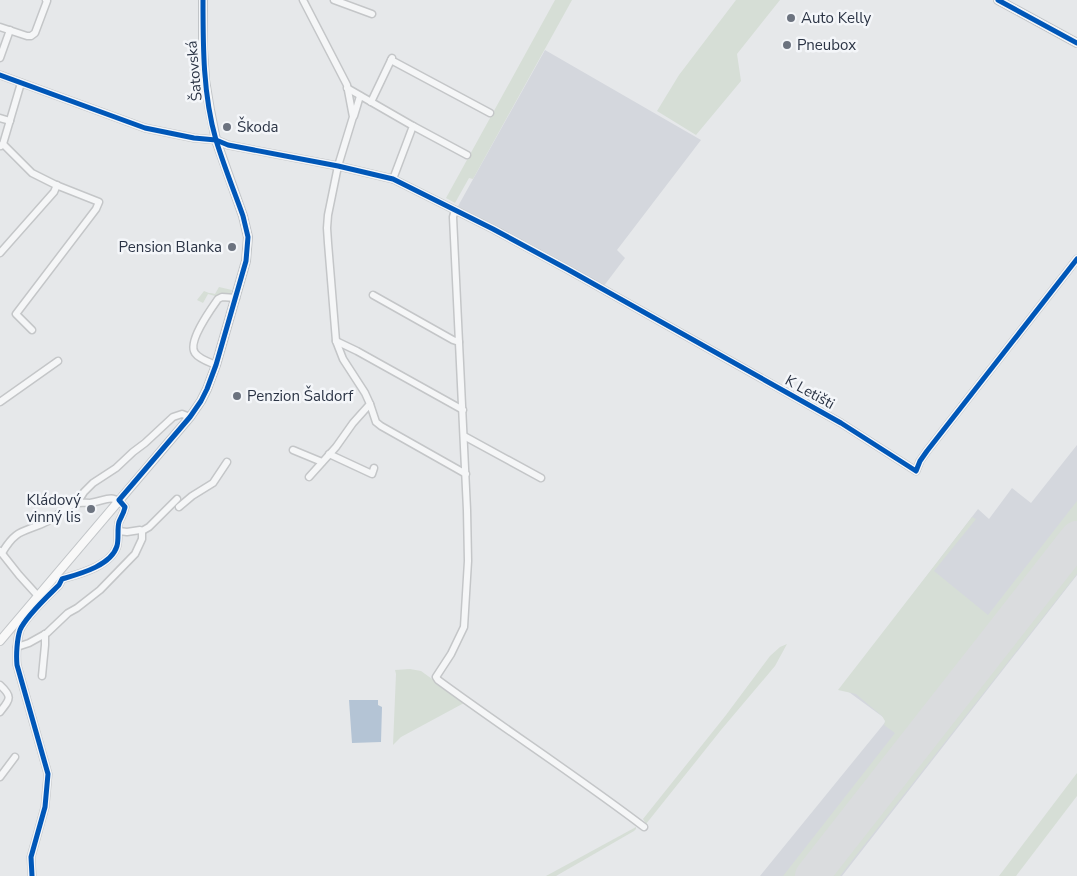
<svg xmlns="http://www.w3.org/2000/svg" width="1077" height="876" font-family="'Nunito Sans',sans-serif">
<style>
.built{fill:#d4d7dd}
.green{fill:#d6ded6}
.water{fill:#b4c4d5}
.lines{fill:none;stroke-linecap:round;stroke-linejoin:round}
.runway{stroke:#dadcde;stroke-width:34}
.minor-casing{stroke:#c4c6c8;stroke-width:9}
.major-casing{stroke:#c2c5c8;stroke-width:10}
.minor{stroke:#f5f6f7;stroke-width:6}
.major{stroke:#f8f8f8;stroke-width:8}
.cycleway-casing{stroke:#f4f6f9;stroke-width:8}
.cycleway{stroke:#0057b8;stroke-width:5}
.poi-dot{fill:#6c737f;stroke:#f4f6f9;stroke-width:2}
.labels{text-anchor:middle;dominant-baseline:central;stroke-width:5;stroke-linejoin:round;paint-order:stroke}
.poi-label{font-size:15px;fill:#2b3445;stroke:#f4f6f9;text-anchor:start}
.street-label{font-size:15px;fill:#2b3445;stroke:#f4f6f9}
</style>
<rect width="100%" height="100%" fill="#e6e8ea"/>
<!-- built -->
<g class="built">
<polygon points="545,50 701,140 617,250 625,258 603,287 457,208"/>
<polygon points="1077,445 1077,575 842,876 760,876 887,720 842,687 978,509 989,519 1012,488 1031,503"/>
</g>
<!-- green -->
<g class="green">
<polygon points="555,0 572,0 473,179 469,178 455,203 446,198"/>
<polygon points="736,0 780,0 737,54 741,81 696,135 657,111 679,75"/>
<polygon points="219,287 232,290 230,297 215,300 215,296 208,294 203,303 197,300 204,291 209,293 211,293 215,294"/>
<polygon points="1077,501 1077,574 840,876 783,876 895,733 884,725 885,721 882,716 863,700 856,694 838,690 972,517 976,519 934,571 988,615"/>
<polygon points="787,644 775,666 721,730 646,824 643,819 726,715 770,656 780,647"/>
<polygon points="410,669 421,671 468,705 464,703 401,737 393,745 396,674 395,670"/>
<polygon points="1077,773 1077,796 1016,876 999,876"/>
<polygon points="636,827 636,829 634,831 556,876 546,876"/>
</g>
<!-- water -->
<polygon class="water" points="349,700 378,700 378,705 382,707 381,742 352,743"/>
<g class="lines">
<!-- runway -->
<polyline class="runway" points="812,876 1077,538"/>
<defs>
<g id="minor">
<polyline points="303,0 347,85 353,117 338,166 328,215 327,228 328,243 336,341 343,359 365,393 370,404 353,423 336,447 309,477"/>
<polyline points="334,0 372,14"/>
<polyline points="0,27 27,36 31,36 35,33 47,1 46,0"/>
<polyline points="0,58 10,30"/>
<polyline points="391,60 490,113"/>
<polyline points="0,75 145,128 194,138 216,140 228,145 338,166 393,179 493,229 567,269 841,423 916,471 920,461 927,451 1077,259"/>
<polyline points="347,88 413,126 393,179"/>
<polyline points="371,102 392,58"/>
<polyline points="354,116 360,96"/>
<polyline points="0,118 10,121"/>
<polyline points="413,126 467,155"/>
<polyline points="3,144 32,173 56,185 99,202 96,209 16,314 32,330"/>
<polyline points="1,146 3,144 21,83"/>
<path d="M 455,210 L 453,217 L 467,510 L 468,561 L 464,627 L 451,654 L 436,677 L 438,680 C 506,730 577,776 644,827"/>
<polyline points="0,253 54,192 57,185"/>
<polyline points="373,295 453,340 459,342"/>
<polyline points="336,341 357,351 463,410"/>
<path d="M 216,365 C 209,362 199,359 195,353 C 187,342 211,309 218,299 L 222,297 L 236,298"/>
<polyline points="0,402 58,361"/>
<polyline points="370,404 376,422 381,426 466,474"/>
<polyline points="464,436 541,478"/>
<polyline points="293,450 322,462"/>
<polyline points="329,454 372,474 374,468"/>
<polyline points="77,503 84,492 93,483 116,468 133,452 145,443 173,417 182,414 190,417"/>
<polyline points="179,507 192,496 213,483 227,462"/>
<polyline points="142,531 149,527 177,499"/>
<polyline points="0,551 19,575 38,596"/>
<path d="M 2,553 C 17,527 25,533 48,521 C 57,516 65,507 74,504 C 80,502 84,503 90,503 C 106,501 112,492 125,507 C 124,513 121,517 119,522 C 117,529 119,538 117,546 C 111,566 79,574 62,579 L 59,585 C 48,596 26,616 20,630 C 17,639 16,655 17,665 L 48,774 L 45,807 L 31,857 L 32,876"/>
<polyline points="17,647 29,643 47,633 68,613 77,608 100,590 135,554 142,539 142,531 140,530 127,532 119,531"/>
<polyline points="42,676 45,645 45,634"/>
<path d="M 0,685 C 13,697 10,699 0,712"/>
<polyline points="0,777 15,757"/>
</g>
<g id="major">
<polyline points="998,0 1077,43"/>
<polyline points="0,641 190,417 201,401 207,389 216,365 246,261 248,237 243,216 216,140 210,110 205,80 203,49 203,0"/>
</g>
</defs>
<!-- minor casing -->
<use href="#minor" class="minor-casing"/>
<!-- major casing -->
<use href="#major" class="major-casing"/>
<!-- minor -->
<use href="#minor" class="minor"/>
<!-- major -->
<use href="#major" class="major"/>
<defs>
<g id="cycleway">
<polyline points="998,0 1077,43"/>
<polyline points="0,75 145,128 194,138 216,140 228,145 338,166 393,179 493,229 567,269 841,423 916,471 920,461 927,451 1077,259"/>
<path d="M 32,876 L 31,857 L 45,807 L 48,774 L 17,665 C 16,655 17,639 20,630 C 26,616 48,596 59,585 L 62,579 C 79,574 111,566 117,546 C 119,538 117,529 119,522 C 121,517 124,513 125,507 L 119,500 L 190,417 L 201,401 L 207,389 L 216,365 L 246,261 L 248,237 L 243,216 C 234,191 224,166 216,140 C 203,95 203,47 203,0"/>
</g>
</defs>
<!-- cycleway casing -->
<use href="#cycleway" class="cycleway-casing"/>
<!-- cycleway -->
<use href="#cycleway" class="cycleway"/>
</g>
<!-- markers -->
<g class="poi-dot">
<circle cx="791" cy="18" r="5"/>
<circle cx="787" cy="45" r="5"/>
<circle cx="227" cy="127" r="5"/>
<circle cx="232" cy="247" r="5"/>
<circle cx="237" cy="396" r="5"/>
<circle cx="91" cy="509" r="5"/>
</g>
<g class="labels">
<!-- poi labels -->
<g class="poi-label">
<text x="801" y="18">Auto Kelly</text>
<text x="797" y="45">Pneubox</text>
<text x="237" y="127">Škoda</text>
<text x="222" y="247" text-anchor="end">Pension Blanka</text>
<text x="247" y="396">Penzion Šaldorf</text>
<text x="81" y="500" text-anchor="end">Kládový<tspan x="81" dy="17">vinný lis</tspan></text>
</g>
<!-- street labels -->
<g class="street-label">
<text transform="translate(194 71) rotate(-95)">Šatovská</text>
<text transform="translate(810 392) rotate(29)">K Letišti</text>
</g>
</g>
</svg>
